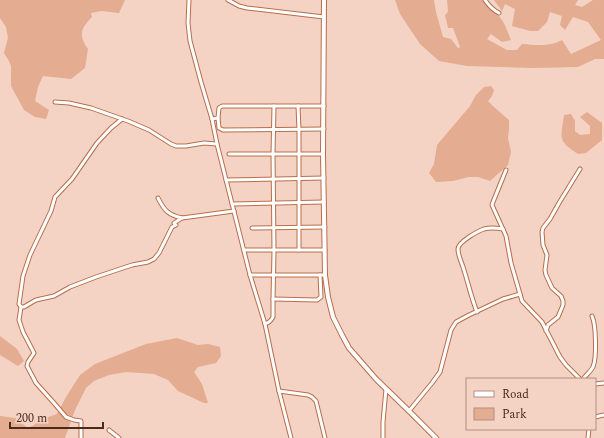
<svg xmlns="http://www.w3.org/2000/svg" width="604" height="438" font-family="Spectral,serif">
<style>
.green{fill:#e4ac91}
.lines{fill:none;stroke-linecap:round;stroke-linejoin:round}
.minor-casing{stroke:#b76e4b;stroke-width:5}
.secondary-casing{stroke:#b76e4b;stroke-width:6}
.minor{stroke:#fff;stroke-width:3}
.secondary{stroke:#fff;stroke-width:4}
</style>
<rect width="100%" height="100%" fill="#f4d3c4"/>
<!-- green -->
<g class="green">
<path d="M 0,0 L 125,0 L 119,13 L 101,11 L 91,13 L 92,17 C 81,28 78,35 88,49 L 85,68 L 71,79 L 43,76 L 38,87 L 35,101 L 49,110 L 46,119 L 35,117 L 24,110 L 11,86 L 11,66 L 9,61 L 4,53 L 8,38 L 6,27 L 0,18 Z"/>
<path d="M 395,0 L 434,0 L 436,12 L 443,37 L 451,39 L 458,48 L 460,47 L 453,28 L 448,28 L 445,15 L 448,12 L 447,0 L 483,0 C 486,7 494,11 499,16 C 505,23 508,33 511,40 L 502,42 L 491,34 L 487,39 L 507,50 L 517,50 L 522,44 C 536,45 550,47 562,40 L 571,54 L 601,40 L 588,22 L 573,17 L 565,30 L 560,25 L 562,16 L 550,12 L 547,22 L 538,31 L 530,31 L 512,26 L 515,9 L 505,4 L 502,11 L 494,0 L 578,0 L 575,5 L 582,7 L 593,0 L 604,0 L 604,59 L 595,59 L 578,67 L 534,68 L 467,66 L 439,61 L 420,44 L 400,14 Z"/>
<polygon points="491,86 494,90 492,96 488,101 494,107 509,120 509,129 508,138 511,152 508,165 490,181 478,177 469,177 453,181 436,182 429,173 434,164 437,145 470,106 476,95 484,87"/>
<path d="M 587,112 L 602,123 L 602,140 L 586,153 L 578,154 C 557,140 561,139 564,115 L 571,114 L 575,121 L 575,131 L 580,135 L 590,134 L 590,126 L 580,117 Z"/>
<polygon points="0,336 17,349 24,361 18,366 0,355"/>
<polygon points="177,338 198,345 208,344 220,347 221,356 216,363 198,367 194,372 202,384 208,403 204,403 178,391 168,380 154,374 126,372 109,375 94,381 86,388 75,410 65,438 0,438 0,416 15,418 28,428 34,425 39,420 57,414 66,397 80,375 95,364 146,344"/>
</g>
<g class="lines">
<defs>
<g id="minor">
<polyline points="189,0 188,23 190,41 201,82 212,119 217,144 250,275 265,324 279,391 291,438"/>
<polyline points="228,0 239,6 247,8 324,17"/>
<path d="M 485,0 C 489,6 493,10 499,13"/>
<polyline points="55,102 69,103 91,108 128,121 149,130 171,144 176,146 186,146 204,143 217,144"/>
<polyline points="298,106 299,130 299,250"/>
<polyline points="218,118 219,128 223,130 324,129"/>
<polyline points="212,119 218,118 219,108 222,106 324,106"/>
<polyline points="229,154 323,154"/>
<polyline points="506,170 493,202 492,205 506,236 511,263 522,301 542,322 560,357 566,365 580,379"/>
<polyline points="226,180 324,178"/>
<path d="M 158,198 C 164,210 168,215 182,218 L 234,211"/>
<polyline points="232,204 324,202"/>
<polyline points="252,228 325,227"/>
<polyline points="244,250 325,250"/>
<polyline points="250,275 325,275"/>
<polyline points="273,299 317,300 321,297 320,275"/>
<polyline points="21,307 24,307 29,304 36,300 54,296 70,287 96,277 132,265 148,262 154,259 159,253 172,227 176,225 174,223 182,218"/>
<path d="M 477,312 C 471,297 468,282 463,267 C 461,261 458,255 458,249 C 458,242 478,231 484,229 C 491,227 497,228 503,229"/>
<polyline points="265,324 269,322 271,320 273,317 273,299 274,251 273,154 274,106"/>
<polyline points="546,331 548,325 558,317 563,305 563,301 561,296 552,288 546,275 545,270 547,255 543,245 542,232 543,228 550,219 559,203 580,169"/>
<path d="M 583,379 C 586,375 591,371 593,367 C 597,357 596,325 592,316"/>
<polyline points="595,384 604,383"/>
<polyline points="279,391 308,395 312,397 316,401 325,438"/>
<polyline points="409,411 432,383 440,372 451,330 456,322 469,315 503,299 520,294"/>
<polyline points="595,417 604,415"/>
<polyline points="109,430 119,438"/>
<polyline points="81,438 81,421 74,420 66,417 54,403 36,383 27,366 28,362 34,353 23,332 19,320 21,307 19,304 23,276 30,255 51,211 55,197 72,179 97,143 111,128 122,119"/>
<polyline points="383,438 383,422 386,389"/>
<polyline points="588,438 589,429"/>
</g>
<polyline id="secondary" points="324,0 323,154 325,275 328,297 333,317 342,335 349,348 376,379 409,411 436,438"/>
</defs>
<!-- minor casing -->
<use href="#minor" class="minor-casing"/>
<!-- secondary casing -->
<use href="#secondary" class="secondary-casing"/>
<!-- minor -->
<use href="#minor" class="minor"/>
<!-- secondary -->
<use href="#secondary" class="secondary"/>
</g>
<!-- legend -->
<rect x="466" y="378" width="130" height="52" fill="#f4d3c4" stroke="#b09081"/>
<rect x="474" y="391" width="20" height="6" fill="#ffffff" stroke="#b09081"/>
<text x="502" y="398" font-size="12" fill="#4a2b1c">Road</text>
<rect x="474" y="408" width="20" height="12" fill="#e4ac91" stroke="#b09081"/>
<text x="502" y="418" font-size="12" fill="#4a2b1c">Park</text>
<!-- scale -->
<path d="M10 422v6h93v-6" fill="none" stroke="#4a2b1c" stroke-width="2"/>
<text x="16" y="422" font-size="12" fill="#4a2b1c" stroke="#f4d3c4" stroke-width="3" paint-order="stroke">200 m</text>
</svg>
